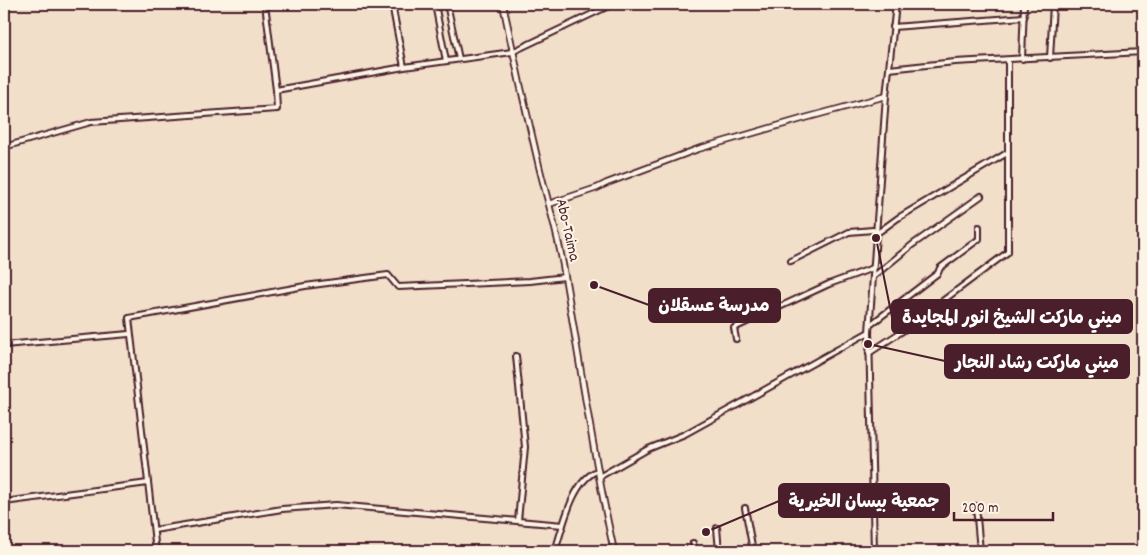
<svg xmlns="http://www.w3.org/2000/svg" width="1147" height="555" font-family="Dekko,'Playpen Sans Arabic',sans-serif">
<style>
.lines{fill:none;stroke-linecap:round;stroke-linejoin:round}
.minor-casing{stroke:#4a1f2b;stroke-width:8}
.tertiary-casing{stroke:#4a1f2b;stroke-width:8}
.minor{stroke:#fcf5e5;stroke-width:4}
.tertiary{stroke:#fcf5e5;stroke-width:4.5}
.labels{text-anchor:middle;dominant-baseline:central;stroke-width:4;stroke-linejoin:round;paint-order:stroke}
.street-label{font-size:16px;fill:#4a1f2b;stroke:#fcf5e5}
.leader{fill:none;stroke:#4a1f2b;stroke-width:2}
.callout-dot{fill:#4a1f2b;stroke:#fcf5e5;stroke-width:2}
.callout{fill:#4a1f2b;stroke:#4a1f2b;stroke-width:2}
.callout-label{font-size:18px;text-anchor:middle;font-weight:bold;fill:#fff}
</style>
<rect width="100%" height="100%" fill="#f2dfca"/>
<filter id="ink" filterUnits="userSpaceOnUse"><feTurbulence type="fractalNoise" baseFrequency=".02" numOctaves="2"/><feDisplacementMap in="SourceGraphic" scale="10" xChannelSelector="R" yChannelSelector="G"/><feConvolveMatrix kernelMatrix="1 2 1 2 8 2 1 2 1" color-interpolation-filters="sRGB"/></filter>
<g filter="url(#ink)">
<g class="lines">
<defs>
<g id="minor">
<polyline points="265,4 276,90"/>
<polyline points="392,4 404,67"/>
<polyline points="435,4 446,61"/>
<polyline points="447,4 459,59"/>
<polyline points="893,27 1024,17"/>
<polyline points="1050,58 1053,4"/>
<polyline points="1022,59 1024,4"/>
<polyline points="889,69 955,62 1143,52"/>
<polyline points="4,147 91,122 277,109 276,90 404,67 512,52 613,4"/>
<polyline points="791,261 849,232 873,230 876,234 898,218 1007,153"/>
<polyline points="873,277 912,245 981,196"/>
<polyline points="870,325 938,273 940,268 979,239 979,227"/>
<polyline points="736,339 734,328 829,284 873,268"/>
<polyline points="4,345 129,334"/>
<polyline points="869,353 901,332 1008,252 1008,60"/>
<polyline points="516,356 525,447 518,521"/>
<polyline points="599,477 648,449 685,434 869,332"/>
<polyline points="4,502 148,483"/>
<polyline points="976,506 980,551"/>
<polyline points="745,508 753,551"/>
<polyline points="717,528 719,551"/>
<polyline points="154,530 282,509 336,505 563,525"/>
<polyline points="693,543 695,551"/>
<polyline points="156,551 129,318 305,286 388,275 398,287 530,281 565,277"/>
<path d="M 555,551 C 563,527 572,481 597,471"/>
<polyline points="874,551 869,332 886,96 896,4"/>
</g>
<g id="tertiary">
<path d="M 503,4 C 514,58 526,112 539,166 C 547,199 557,231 563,265 C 580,361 593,457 614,551"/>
<polyline points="549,204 597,188 607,183 698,149 805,118 886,96"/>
</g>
</defs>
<!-- minor casing -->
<use href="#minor" class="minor-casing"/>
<!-- tertiary casing -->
<use href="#tertiary" class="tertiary-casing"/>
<!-- minor -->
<use href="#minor" class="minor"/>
<!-- tertiary -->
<use href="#tertiary" class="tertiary"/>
</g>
</g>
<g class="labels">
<!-- street labels -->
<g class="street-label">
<text transform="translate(567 230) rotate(77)">Abo-Taima</text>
</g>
</g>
<!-- callouts -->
<path class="leader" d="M594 285L649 305M876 238L892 317M868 344L945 361M706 532L779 501"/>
<g class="callout-dot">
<circle cx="594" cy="285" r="5"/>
<circle cx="876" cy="238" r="5"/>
<circle cx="868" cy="344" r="5"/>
<circle cx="706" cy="532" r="5"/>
</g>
<g class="callout">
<rect x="649" y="289" width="131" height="33" rx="5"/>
<rect x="892" y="300" width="240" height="33" rx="5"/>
<rect x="945" y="345" width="184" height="33" rx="5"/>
<rect x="779" y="484" width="170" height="33" rx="5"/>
</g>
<g class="callout-label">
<text x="714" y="311">مدرسة عسقلان</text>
<text x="1012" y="323">ميني ماركت الشيخ انور المجايدة</text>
<text x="1037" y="368">ميني ماركت رشاد النجار</text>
<text x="864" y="507">جمعية بيسان الخيرية</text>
</g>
<!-- margin -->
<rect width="1147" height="555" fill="none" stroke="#fcf5e5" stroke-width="20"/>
<rect x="10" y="10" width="1127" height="535" fill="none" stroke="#4a1f2b" stroke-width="2" filter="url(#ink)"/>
<!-- scale -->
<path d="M954 512v8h99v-8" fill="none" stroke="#4a1f2b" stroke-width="2.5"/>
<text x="962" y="512" font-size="15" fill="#4a1f2b" stroke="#fcf5e5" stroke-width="4" paint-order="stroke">200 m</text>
</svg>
